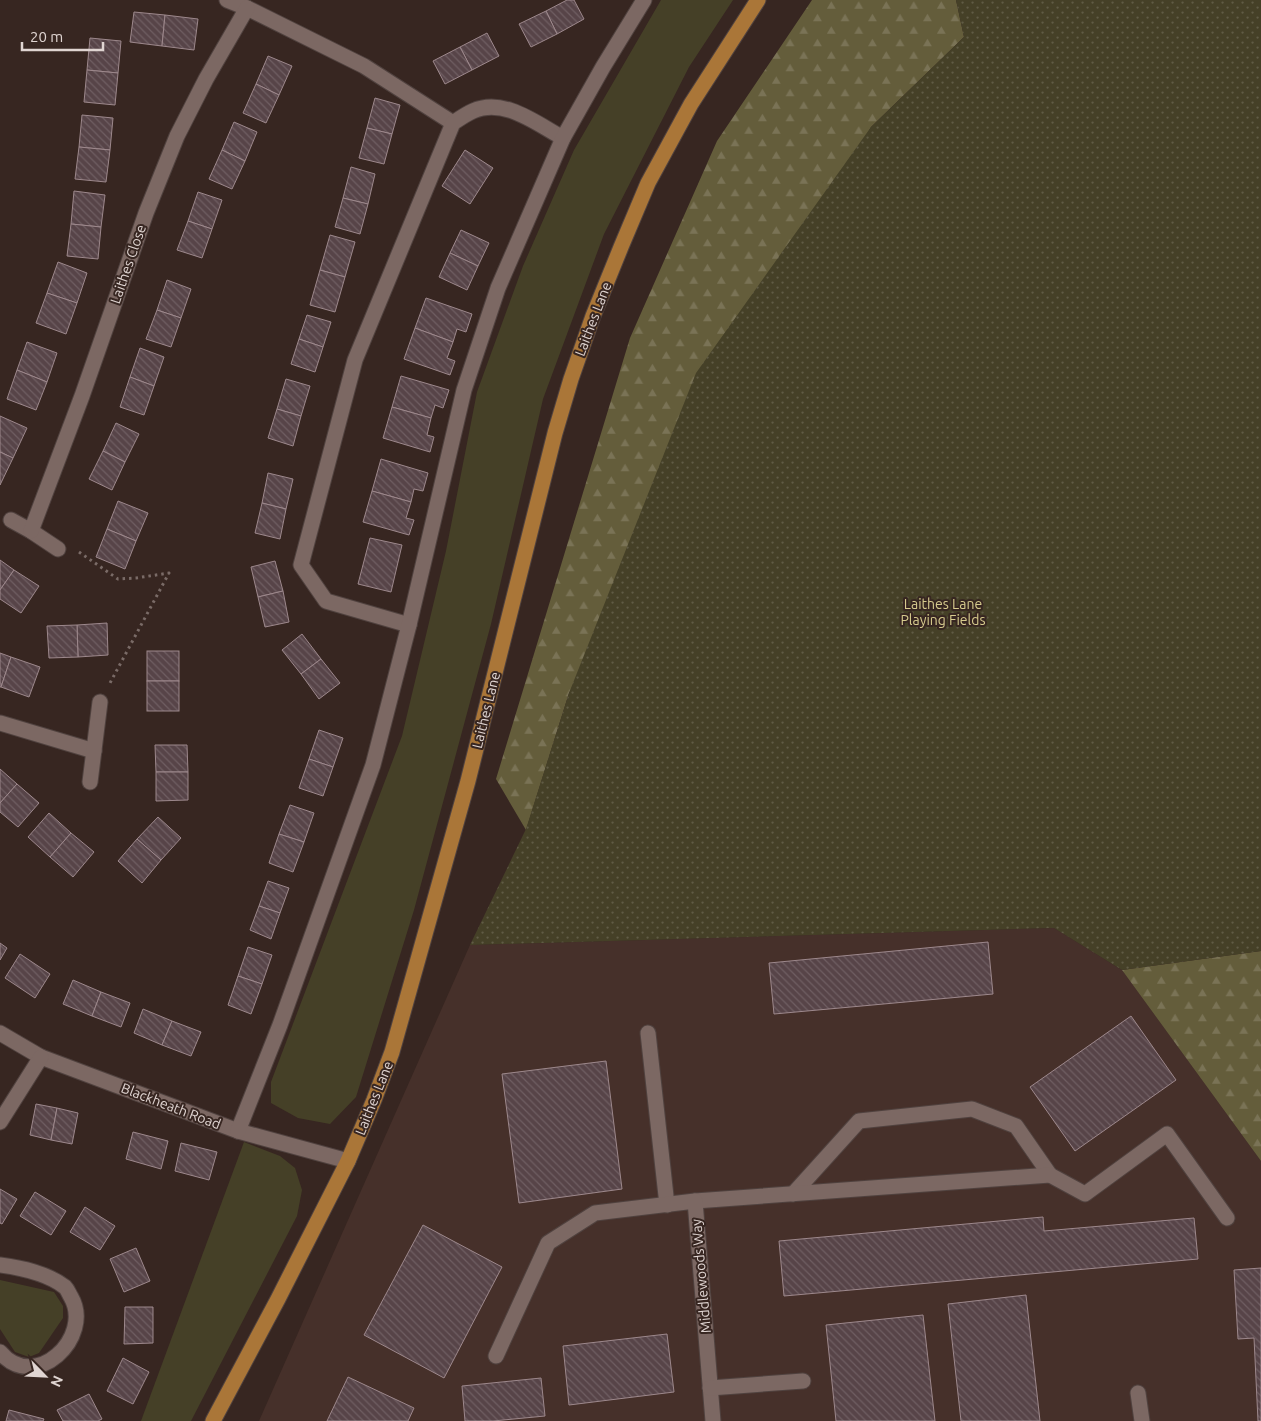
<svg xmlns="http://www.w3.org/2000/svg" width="1261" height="1421" font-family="Ubuntu,sans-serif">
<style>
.built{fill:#46302a}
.green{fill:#454027}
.forest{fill:url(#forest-firs)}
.park{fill:url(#park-dots)}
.building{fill:url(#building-back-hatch);stroke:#9d888c}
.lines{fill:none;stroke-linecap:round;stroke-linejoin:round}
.minor-casing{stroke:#50423f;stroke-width:17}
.major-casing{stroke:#50423f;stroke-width:17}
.path{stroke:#7a6b67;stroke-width:3;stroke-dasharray:2.5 4;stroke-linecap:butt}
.minor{stroke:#7c6863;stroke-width:15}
.major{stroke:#aa7638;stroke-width:15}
.labels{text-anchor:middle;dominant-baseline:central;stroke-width:4;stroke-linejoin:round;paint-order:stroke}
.street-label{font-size:14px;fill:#e0d5d2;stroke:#372621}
.park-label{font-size:14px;fill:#d7cb8e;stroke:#372621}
</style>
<defs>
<pattern id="forest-firs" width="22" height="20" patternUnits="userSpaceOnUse" patternTransform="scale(1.25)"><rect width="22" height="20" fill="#645d3b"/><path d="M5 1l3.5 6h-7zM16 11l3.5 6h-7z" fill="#7a7356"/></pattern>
<pattern id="park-dots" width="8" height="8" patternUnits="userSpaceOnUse" patternTransform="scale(1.25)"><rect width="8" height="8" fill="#454027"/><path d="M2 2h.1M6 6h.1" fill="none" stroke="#605b45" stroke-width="1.8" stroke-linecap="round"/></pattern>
<pattern id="building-back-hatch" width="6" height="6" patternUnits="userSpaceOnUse" patternTransform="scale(1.25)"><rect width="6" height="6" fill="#574448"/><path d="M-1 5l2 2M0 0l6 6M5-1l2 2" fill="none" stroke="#6f5e62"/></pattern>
</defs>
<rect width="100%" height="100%" fill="#372621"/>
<!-- built -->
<polygon class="built" points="1054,928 1122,970 1261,1161 1261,1421 259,1421 470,945"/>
<!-- green -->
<g class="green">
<polygon points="661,0 733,0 689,67 604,234 543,399 491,624 414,910 356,1097 330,1124 298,1118 271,1103 271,1082 402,736 446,551 477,392 523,266 574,150"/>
<polygon points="244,1142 280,1156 295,1168 302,1190 297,1216 191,1421 141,1421"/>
<polygon points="0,1280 54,1292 63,1306 63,1318 39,1353 29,1357 15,1352 0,1329"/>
</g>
<!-- forest -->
<g class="forest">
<polygon points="812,0 956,0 964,37 871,127 569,693 526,830 496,779 630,338 717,141"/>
<polygon points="1261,951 1261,1161 1122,970"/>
</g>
<!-- park -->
<polygon class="park" points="956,0 1261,0 1261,951 1122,970 1054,928 470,945 526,829 569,693 696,373 871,127 964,37"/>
<!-- building -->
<g class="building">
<polygon points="567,0 574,0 584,19 557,34 546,11"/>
<polygon points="546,11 557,34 531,47 519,24"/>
<polygon points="134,12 165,15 162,46 130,42"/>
<polygon points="165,15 198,19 194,50 162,46"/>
<polygon points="487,33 499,56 472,70 460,47"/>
<polygon points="90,38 121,41 118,73 87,70"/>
<polygon points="460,47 472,70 445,84 433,61"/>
<polygon points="268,56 292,66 279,95 256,84"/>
<polygon points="87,70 118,73 115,105 84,102"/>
<polygon points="256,84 279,95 266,123 243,113"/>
<polygon points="375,98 400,105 392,134 367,128"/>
<polygon points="82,115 113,118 110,150 79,147"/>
<polygon points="234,122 257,132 245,161 222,150"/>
<polygon points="367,128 392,134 384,164 359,158"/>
<polygon points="79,147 110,150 106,182 75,179"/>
<polygon points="222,150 245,161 232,189 209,179"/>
<polygon points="465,150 493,168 470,204 442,186"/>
<polygon points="351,167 375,174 368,204 343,198"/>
<polygon points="74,191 105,195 101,227 71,224"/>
<polygon points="198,192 222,200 212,229 188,221"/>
<polygon points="343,198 368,204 360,234 335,227"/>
<polygon points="188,221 212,229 202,258 177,250"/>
<polygon points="71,224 101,227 98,259 67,256"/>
<polygon points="461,230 489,243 478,266 450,253"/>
<polygon points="330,235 355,242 345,277 320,270"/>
<polygon points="450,253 478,266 467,290 439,277"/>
<polygon points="58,262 87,273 77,303 47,293"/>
<polygon points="320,270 345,277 335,312 310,305"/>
<polygon points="167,280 191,289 181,318 157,310"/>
<polygon points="47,293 77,303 66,334 36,323"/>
<polygon points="426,298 472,314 466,332 457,329 453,342 415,328"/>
<polygon points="157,310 181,318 171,347 146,339"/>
<polygon points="307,315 331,322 323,347 299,339"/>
<polygon points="415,328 453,342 447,358 455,361 450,375 404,359"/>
<polygon points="299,339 323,347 315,372 291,364"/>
<polygon points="27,342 57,353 47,382 17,370"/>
<polygon points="140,348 164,357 154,386 130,377"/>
<polygon points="17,370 47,382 36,410 7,399"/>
<polygon points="401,376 449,390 443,408 435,405 431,418 392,407"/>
<polygon points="130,377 154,386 144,415 120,407"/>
<polygon points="286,379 310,386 301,416 277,409"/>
<polygon points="392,407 431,418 427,435 434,437 430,452 383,438"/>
<polygon points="277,409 301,416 293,446 268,438"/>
<polygon points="0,416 27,428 13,458 0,452"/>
<polygon points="116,423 139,434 125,462 103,451"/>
<polygon points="103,451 125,462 112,490 89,479"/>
<polygon points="0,452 13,458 0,485"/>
<polygon points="381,459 428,473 423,491 414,489 411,502 372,491"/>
<polygon points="268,473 293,479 286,509 262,503"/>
<polygon points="372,491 411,502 406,518 414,520 409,535 363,522"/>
<polygon points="118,501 148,513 136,541 107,529"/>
<polygon points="262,503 286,509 280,539 255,533"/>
<polygon points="107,529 136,541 125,569 96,557"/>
<polygon points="370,538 402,545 391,592 358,584"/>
<polygon points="0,560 14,570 0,590"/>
<polygon points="275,561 283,591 258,597 251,567"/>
<polygon points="14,570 39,586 21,613 0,599 0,590"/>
<polygon points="283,591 289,622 265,627 258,597"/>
<polygon points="107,623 108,655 78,657 77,625"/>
<polygon points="77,625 78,657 49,658 47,626"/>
<polygon points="302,634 321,659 301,674 282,650"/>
<rect x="147" y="651" width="32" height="30"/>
<polygon points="0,653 11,657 1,687 0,687"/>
<polygon points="11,657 40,667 29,697 1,687"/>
<polygon points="321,659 340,683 319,699 301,674"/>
<rect x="147" y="681" width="32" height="30"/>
<polygon points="319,730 343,738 333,767 309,759"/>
<polygon points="155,745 187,745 188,772 156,772"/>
<polygon points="309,759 333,767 323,796 299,788"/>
<polygon points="0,769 17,784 0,803"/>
<polygon points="156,772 188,772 188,800 156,801"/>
<polygon points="17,784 39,803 18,827 0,812 0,803"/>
<polygon points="290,805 314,813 304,842 279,834"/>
<polygon points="49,813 71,833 50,857 28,837"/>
<polygon points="158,817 181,838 161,860 137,839"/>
<polygon points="71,833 94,852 73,877 50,857"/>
<polygon points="279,834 304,842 293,872 269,863"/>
<polygon points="137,839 161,860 142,883 118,861"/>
<polygon points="268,881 289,888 280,913 259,906"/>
<polygon points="259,906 280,913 271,939 250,930"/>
<polygon points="988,942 993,994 774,1014 769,963"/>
<polygon points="0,943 7,948 0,960"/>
<polygon points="248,947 272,955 262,984 238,976"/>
<polygon points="20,954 50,974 35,998 5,978"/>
<polygon points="238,976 262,984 251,1014 228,1005"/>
<polygon points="73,980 101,992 92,1016 63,1004"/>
<polygon points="101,992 130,1003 121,1027 92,1016"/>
<polygon points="143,1009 172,1021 162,1045 134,1033"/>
<polygon points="1131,1016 1176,1080 1075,1151 1030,1087"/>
<polygon points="172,1021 201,1032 191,1056 162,1045"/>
<polygon points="606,1061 622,1189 519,1203 502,1074"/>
<polygon points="36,1104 57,1108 51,1140 30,1135"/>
<polygon points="57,1108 78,1113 72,1144 51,1140"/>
<polygon points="133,1132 168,1141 161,1169 126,1159"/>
<polygon points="181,1143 217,1152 209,1180 175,1171"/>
<polygon points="0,1189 17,1199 2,1224 0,1223"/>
<polygon points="35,1192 66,1211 51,1235 20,1216"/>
<polygon points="85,1207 115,1226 100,1250 70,1232"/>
<polygon points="1043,1217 1044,1231 1194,1218 1198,1259 784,1296 779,1241"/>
<polygon points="423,1225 502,1267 444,1378 364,1335"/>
<polygon points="136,1248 150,1281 124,1292 110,1259"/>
<polygon points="1261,1268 1261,1421 1258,1421 1254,1338 1238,1339 1234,1270"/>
<polygon points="1026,1295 1040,1421 961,1421 948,1304"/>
<polygon points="125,1307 153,1307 153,1343 124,1344"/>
<polygon points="923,1315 935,1421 836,1421 826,1325"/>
<polygon points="667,1334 674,1392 569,1405 563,1346"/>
<polygon points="123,1358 149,1372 133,1404 107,1391"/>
<polygon points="348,1377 414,1408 408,1421 327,1421"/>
<polygon points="541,1378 545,1416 493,1421 465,1421 462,1386"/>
<polygon points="89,1394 102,1419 98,1421 63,1421 57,1410"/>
<polygon points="9,1410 44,1419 43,1421 6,1421"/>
</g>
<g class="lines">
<defs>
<g id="minor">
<polyline points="227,0 247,8 364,66 453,123"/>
<polyline points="11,520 31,531 58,549"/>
<polyline points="31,531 82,396 146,213 177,136 206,79 247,8"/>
<path d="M 409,625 L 326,601 L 301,565 L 355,360 L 453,123 C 459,119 466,114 473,111 C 504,97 537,124 563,138"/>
<polyline points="0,723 94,751"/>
<polyline points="90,782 100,702"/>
<polyline points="0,1033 41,1057 238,1131 348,1161"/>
<polyline points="648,1033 667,1205"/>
<polyline points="0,1122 41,1057"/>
<polyline points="238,1131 280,1025 373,765 409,625 464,390 498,288 563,138 603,67 644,0"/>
<polyline points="793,1194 859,1121 972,1109 1016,1126 1050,1175"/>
<polyline points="695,1201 1050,1175 1085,1194 1167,1134 1227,1218"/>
<path d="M 0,1265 C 22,1268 47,1273 65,1287 C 68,1290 69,1294 71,1297 C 94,1337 35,1394 0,1352"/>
<polyline points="496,1356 548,1243 595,1213 695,1201 713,1421"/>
<polyline points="710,1388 803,1381"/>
<polyline points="1138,1393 1142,1421"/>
</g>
<polyline id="major" points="213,1421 278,1299 348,1161 374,1100 392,1052 468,781 555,433 571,379 593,316 621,247 648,183 691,104 758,0"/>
</defs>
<!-- minor casing -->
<use href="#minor" class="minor-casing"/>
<!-- major casing -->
<use href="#major" class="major-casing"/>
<!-- path -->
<polyline class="path" points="79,552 118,579 136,578 169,573 110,683"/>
<!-- minor -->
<use href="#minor" class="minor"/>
<!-- major -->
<use href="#major" class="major"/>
</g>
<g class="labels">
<!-- street labels -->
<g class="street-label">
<text transform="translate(128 264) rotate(-71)">Laithes Close</text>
<text transform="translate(593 319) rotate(-69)">Laithes Lane</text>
<text transform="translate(486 710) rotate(-76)">Laithes Lane</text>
<text transform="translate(374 1098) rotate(-68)">Laithes Lane</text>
<text transform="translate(171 1106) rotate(21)">Blackheath Road</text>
<text transform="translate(701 1276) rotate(-95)">Middlewoods Way</text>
</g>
<!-- park labels -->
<g class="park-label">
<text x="943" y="604">Laithes Lane<tspan x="943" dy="16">Playing Fields</tspan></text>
</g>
</g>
<!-- north arrow -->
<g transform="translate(45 1376) rotate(114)" stroke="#372621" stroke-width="4" paint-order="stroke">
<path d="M0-4L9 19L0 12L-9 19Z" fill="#e0d5d2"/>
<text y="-8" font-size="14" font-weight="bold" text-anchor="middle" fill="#e0d5d2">N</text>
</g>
<!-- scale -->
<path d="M22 42v8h81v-8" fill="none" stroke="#e0d5d2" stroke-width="2.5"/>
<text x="30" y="42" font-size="15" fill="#e0d5d2" stroke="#372621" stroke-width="4" paint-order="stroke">20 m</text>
</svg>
